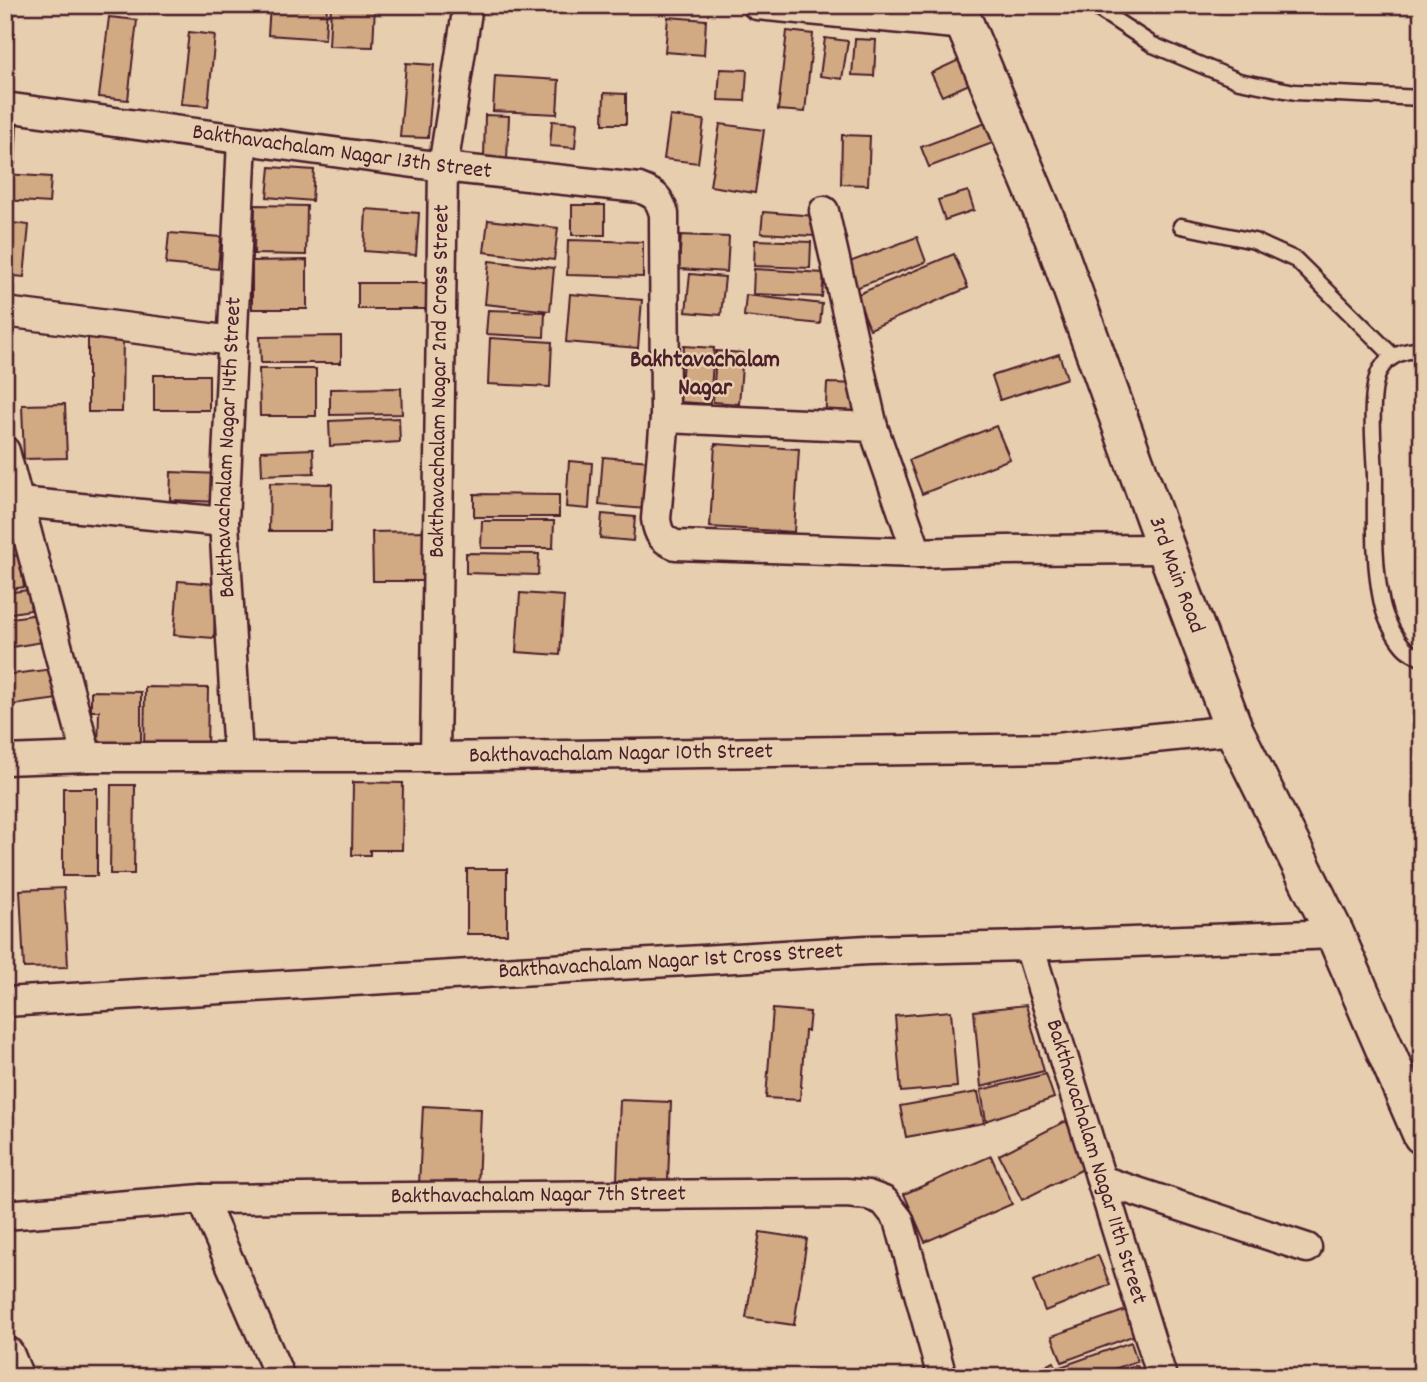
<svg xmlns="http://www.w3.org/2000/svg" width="1427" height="1382" font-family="Dekko,sans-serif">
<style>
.building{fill:#d1a983;stroke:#4a1f2b;stroke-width:2}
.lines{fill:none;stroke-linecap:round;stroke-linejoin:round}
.service-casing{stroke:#4a1f2b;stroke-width:19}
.minor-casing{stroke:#4a1f2b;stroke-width:33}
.tertiary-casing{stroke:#4a1f2b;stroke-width:42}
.service{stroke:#e7ceaf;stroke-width:14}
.minor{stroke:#e7ceaf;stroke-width:28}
.tertiary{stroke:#e7ceaf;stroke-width:37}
.labels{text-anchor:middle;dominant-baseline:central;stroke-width:5;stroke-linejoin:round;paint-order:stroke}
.street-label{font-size:23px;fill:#4a1f2b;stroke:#e7ceaf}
.neighbourhood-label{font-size:24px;font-weight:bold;fill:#4a1f2b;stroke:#e7ceaf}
</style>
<rect width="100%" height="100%" fill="#e7ceaf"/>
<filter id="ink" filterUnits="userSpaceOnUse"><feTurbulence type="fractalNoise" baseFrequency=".0143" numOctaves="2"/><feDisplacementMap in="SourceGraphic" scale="14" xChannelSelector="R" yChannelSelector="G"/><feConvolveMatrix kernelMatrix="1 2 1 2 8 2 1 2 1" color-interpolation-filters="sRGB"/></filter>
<g filter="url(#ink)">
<!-- building -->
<g class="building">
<polygon points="108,5 152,5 152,10"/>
<polygon points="270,5 327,5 325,39 268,35"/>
<polygon points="331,5 375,5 373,47 329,46"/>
<polygon points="109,17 137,20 128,100 99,97"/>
<polygon points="668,17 706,20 704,55 665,52"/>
<polygon points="787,31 813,34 805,112 778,110"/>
<polygon points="189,32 215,35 208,106 181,104"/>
<polygon points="825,38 848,41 842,79 820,76"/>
<polygon points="855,39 876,40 874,76 852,75"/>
<polygon points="963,58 974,82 942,96 931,73"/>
<polygon points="406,63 434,65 428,138 400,137"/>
<polygon points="720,69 747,70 745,101 718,100"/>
<polygon points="495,76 559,80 557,114 493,111"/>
<polygon points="604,93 626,94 626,124 603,124"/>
<polygon points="485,115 509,116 507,159 484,158"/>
<polygon points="670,116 704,120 698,163 664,159"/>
<polygon points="552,121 577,123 575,148 550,146"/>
<polygon points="991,121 998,141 929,167 921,147"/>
<polygon points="5,124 17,124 15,164 5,164"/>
<polygon points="720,124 764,130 755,193 710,186"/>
<polygon points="842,135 870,136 868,185 841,184"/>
<polygon points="270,167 314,170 312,201 267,197"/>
<polygon points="5,174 51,177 49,203 5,200"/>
<polygon points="968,191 974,210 945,220 938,200"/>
<polygon points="255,205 307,206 306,255 254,254"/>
<rect x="572" y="205" width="33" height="30"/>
<polygon points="366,209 419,213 416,255 364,251"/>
<polygon points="763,212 816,216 814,236 761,233"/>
<polygon points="488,220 558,228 554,260 484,252"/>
<polygon points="5,222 29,225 24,277 5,275"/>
<polygon points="169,233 221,237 218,269 166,264"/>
<polygon points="681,235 729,237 727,272 679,269"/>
<polygon points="917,237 926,262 853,289 844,264"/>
<polygon points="568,240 643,242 643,277 567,275"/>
<polygon points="755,240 811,242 810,268 754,266"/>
<polygon points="954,254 968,288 870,329 856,295"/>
<polygon points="307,260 307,309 252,309 252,261"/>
<polygon points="489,261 554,268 550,311 485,304"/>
<polygon points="754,269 824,273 822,297 753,294"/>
<polygon points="690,274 725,277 721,315 686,312"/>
<polygon points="358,283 430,283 431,309 358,309"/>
<polygon points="570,294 642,300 638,348 566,342"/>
<polygon points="746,295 822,304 820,324 744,316"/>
<polygon points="488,310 545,312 544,337 486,334"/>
<polygon points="88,331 123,332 122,412 88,412"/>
<polygon points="341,336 341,363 261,363 260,337"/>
<polygon points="490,338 552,342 550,387 488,384"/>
<polygon points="684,346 714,348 710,404 680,402"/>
<polygon points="716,351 743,353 739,404 713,402"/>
<polygon points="1059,354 1067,378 1000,400 992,376"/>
<polygon points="259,369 316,369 316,416 260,416"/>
<rect x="154" y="375" width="55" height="35"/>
<polygon points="827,383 863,384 861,426 825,424"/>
<polygon points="401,388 402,414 330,415 330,389"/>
<polygon points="65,404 67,458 24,459 22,405"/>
<polygon points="399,418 400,442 330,446 329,421"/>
<polygon points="996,426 1010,459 922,494 909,460"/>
<polygon points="715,444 799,449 794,532 710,527"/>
<polygon points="313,449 314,473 262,475 261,451"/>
<polygon points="603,457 650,461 646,509 599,505"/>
<polygon points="569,461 592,463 589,509 566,507"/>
<polygon points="171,472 220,474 220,502 170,500"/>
<polygon points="270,483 332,484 331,531 269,531"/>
<polygon points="474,494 559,495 559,517 474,517"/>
<polygon points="602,514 635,517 633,541 600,538"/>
<polygon points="482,521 554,521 553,548 481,548"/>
<polygon points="427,531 427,581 373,581 372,532"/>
<polygon points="466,553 539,554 538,575 466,573"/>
<polygon points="19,555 24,587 5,590 5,557"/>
<polygon points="178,581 218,584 221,616 215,616 214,638 174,635"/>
<polygon points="28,590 31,610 5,614 5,593"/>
<polygon points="520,593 564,596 560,655 516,652"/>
<polygon points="45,613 49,641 5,648 5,619"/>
<polygon points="61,668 66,698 5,706 5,675"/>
<polygon points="145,687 208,688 207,754 144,753"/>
<polygon points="91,691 141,692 141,752 98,752 99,711 91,711"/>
<polygon points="353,782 403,783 402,850 370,850 370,855 352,855"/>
<polygon points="111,785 135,785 134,874 110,874"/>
<rect x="63" y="788" width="34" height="88"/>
<rect x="467" y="869" width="40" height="65"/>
<polygon points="64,888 68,967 24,968 20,890"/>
<polygon points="5,908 11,966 5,967"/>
<polygon points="1026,1005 1044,1071 981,1087 974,1011"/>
<polygon points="773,1009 810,1012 808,1031 805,1031 800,1100 766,1098"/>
<polygon points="951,1011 957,1087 901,1092 895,1016"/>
<polygon points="1046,1074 1054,1098 986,1121 981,1090"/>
<polygon points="978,1092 984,1123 906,1137 900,1106"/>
<polygon points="620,1100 671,1102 668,1181 617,1179"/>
<polygon points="423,1106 481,1109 478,1187 419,1184"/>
<polygon points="1066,1121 1089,1166 1022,1200 999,1155"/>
<polygon points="991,1156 1012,1204 925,1242 904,1194"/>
<polygon points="760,1232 807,1239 794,1325 746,1318"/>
<polygon points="1098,1255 1110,1285 1045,1311 1033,1281"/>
<polygon points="1129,1309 1138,1334 1062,1362 1052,1336"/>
<polygon points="1131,1342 1137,1361 1092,1377 1064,1377 1060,1367"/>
<polygon points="1054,1362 1060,1377 1017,1377"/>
<polygon points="1137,1365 1141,1377 1099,1377"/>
</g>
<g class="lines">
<defs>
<g id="service">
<polyline points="1092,5 1153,45 1239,81 1295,92 1422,98"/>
<polyline points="1181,226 1254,241 1296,260 1393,356"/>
<path d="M 1422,350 C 1406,349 1388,356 1380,370 C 1368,392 1374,449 1375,476 C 1375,518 1373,563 1382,604 C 1385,618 1394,636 1404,647 C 1408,652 1416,655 1422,659"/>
</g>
<g id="minor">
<polyline points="757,5 965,25"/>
<path id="s1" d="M 5,107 L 443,167 L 639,188 C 655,194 659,197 664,214 L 665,418 L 656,519 C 658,534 662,540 676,545 L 917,553 L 1005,550 L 1166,549"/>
<polyline points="824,211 873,427"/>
<polyline points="5,312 233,341"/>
<polyline points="665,418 873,427 917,553"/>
<polyline points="5,451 87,757"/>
<polyline points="19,502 224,522"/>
<path id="s2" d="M 238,757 L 224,522 L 242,140"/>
<path id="s3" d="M 435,757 L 443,167 L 468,5"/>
<path id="s4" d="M 5,760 L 87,757 L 435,757 L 1055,748 L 1234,730"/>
<path id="s5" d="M 1029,946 L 1162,1377"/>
<path id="s6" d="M 5,1002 L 867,950 L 1029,946 L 1335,934"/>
<polyline points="1101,1180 1307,1248"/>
<polyline points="202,1199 280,1377"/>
<path id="s7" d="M 5,1215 L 202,1199 L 846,1193 L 868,1195 L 884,1201 L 899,1220 L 942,1377"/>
</g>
<g id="tertiary">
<path id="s8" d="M 954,5 L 965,25 L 1054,239 L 1166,549 L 1234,730 L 1335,934 L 1422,1135"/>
<polyline points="5,1355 14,1377"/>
</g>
</defs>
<!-- service casing -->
<use href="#service" class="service-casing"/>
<!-- minor casing -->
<use href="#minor" class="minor-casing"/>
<!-- tertiary casing -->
<use href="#tertiary" class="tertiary-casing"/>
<!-- service -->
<use href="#service" class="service"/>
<!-- minor -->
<use href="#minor" class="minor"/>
<!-- tertiary -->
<use href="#tertiary" class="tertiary"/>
</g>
</g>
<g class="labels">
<!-- street labels -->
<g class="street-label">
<text stroke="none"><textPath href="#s1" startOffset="340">Bakthavachalam Nagar 13th Street</textPath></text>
<text stroke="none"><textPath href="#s3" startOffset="376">Bakthavachalam Nagar 2nd Cross Street</textPath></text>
<text stroke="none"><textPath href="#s2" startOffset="310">Bakthavachalam Nagar 14th Street</textPath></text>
<text stroke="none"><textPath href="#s8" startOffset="612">3rd Main Road</textPath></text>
<text stroke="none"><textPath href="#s4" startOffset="616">Bakthavachalam Nagar 10th Street</textPath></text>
<text stroke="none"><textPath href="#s6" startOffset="667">Bakthavachalam Nagar 1st Cross Street</textPath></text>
<text stroke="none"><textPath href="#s5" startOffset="226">Bakthavachalam Nagar 11th Street</textPath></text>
<text stroke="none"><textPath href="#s7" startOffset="534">Bakthavachalam Nagar 7th Street</textPath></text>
</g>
<!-- neighbourhood labels -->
<g class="neighbourhood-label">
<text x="705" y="361">Bakhtavachalam<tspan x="705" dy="28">Nagar</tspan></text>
</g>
</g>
<!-- margin -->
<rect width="1427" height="1382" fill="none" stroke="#e7ceaf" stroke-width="28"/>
<rect x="14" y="14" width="1399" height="1354" fill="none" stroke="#4a1f2b" stroke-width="2.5" filter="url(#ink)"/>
</svg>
